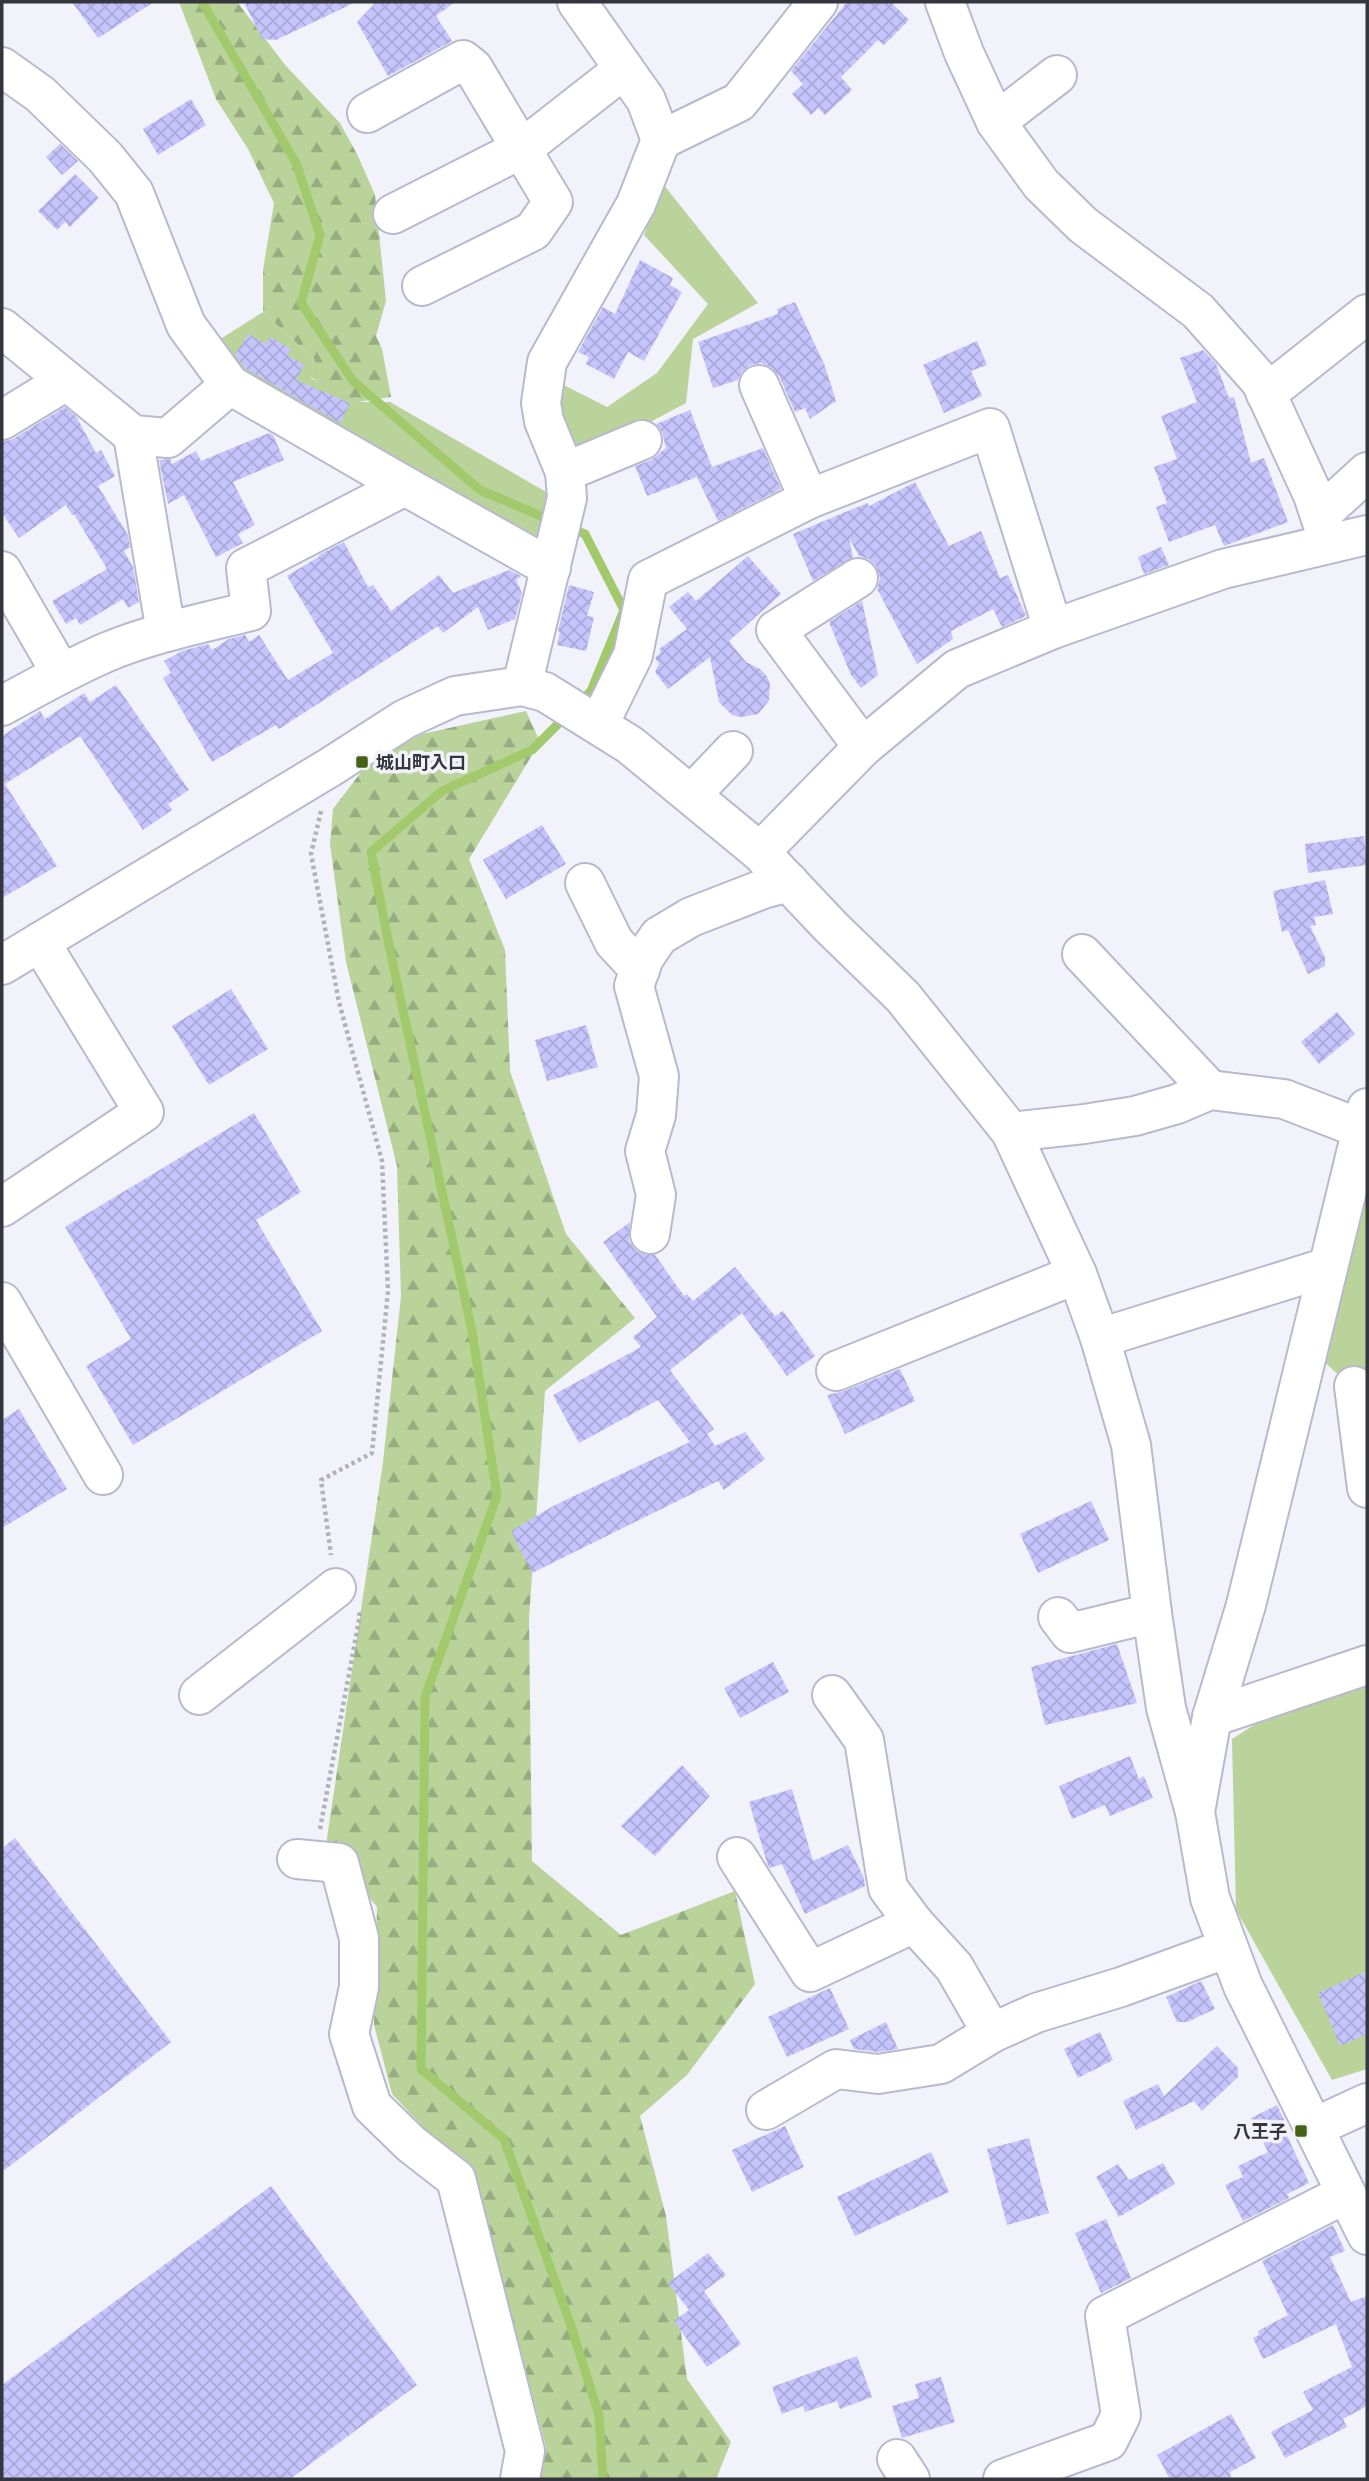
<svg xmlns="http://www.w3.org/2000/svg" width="1369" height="2481" font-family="'Roboto Condensed','Noto Sans JP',sans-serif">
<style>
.grass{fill:#b9d39b}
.forest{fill:url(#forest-firs)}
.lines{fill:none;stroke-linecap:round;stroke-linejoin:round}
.stream{stroke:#a2ca6c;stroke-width:9}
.building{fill:url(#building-cross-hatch)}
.minor-casing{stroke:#b9b9ce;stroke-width:42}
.path{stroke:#b1b1ba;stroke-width:4.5;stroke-dasharray:3.5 3.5;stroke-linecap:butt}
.minor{stroke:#fff;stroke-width:38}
.poi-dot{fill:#466214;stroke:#f2f2fb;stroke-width:2.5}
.labels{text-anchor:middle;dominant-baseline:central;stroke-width:7;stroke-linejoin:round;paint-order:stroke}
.poi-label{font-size:18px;font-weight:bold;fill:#35353e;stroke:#f2f2fb;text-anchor:start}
</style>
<defs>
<pattern id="forest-firs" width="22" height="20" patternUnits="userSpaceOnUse" patternTransform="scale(1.75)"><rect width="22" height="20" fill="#b9d39b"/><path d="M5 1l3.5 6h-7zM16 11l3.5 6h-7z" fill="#97ac80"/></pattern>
<pattern id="building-cross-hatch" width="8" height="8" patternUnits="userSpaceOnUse" patternTransform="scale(1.75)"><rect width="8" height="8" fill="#c5c4fc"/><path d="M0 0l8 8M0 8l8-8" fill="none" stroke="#aaa9d9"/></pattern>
</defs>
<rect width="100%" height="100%" fill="#f2f2fb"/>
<!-- grass -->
<g class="grass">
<polygon points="663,184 758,303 693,339 686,403 639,428 574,450 554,380 607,407 657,373 708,304 644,235"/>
<polygon points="263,312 315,360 311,378 354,402 390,402 555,497 544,540 239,377 206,348"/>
<polygon points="1367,1190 1367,1401 1319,1357"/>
<polygon points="1367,1668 1367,2069 1332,2080 1236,1910 1232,1739 1280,1708"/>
</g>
<!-- forest -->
<g class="forest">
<polygon points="179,2 237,2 286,66 340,123 358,156 375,195 386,301 376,336 382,349 391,397 350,403 311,377 315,360 263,312 263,270 274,203 248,149 216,99"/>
<polygon points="526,711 540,742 469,859 505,950 510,1071 566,1234 635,1318 545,1391 529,1618 532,1861 621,1935 735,1891 755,1984 687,2075 640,2116 666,2216 687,2379 731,2442 716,2479 537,2479 546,2447 476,2183 392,2094 374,2025 377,1907 326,1845 383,1462 401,1296 397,1166 346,962 330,844 333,809 368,763 422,734"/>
</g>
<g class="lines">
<!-- stream -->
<g class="stream">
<polyline points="202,2 296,163 320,235 301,303 353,381 480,490 553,521"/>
<polyline points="569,528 585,534 624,610 591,691 579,703"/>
<polyline points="567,715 532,750 442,791 371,852 390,950 472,1331 497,1496 425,1697 421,2069 504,2139 570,2323 599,2415 603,2479"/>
</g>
</g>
<!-- building -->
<g class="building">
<polygon points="72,2 154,2 98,38"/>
<polygon points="244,2 356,2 276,40 262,39"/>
<polygon points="376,2 455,2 436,16 452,41 388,76 357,22"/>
<polygon points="847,2 891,2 909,20 884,45 878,40 841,77 852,90 825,115 818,108 811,115 792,94 803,84 791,71"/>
<polygon points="191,99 206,125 158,155 143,129"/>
<polygon points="60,144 78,161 62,175 46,157"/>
<polygon points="75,174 99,198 70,227 65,222 57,230 38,211"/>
<polygon points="640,260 673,278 670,285 682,292 644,361 628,352 614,379 586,364 589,357 578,352 603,307 615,314"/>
<polygon points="795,302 825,366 836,401 810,419 805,408 795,412 779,376 771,367 761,363 750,365 742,372 738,380 713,388 698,342 778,314 777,309"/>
<polygon points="248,334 266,344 270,337 291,349 287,355 304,365 296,380 350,403 340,423 245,368 235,355"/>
<polygon points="977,341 987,365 971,371 982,396 944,413 923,365"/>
<polygon points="1203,350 1216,364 1229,398 1234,397 1251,463 1264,458 1288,522 1224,546 1215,525 1169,542 1156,507 1167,503 1154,467 1177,459 1161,416 1197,402 1180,358"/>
<polygon points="65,407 76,416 96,453 101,450 115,476 98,486 128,535 130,547 124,551 133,567 139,602 128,608 123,599 80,625 76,618 66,624 52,601 107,569 74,514 72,515 66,505 19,538 2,513 2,442 13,439"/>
<polygon points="690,410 712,467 763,448 781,489 718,521 697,477 647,496 635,466 651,460 666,448 662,432 656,424"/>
<polygon points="269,433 273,435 284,460 233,482 255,525 238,534 243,543 216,557 184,495 168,504 159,460 170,459 172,464 196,451 201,461"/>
<polygon points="915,482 949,546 981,531 1000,578 1008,575 1026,616 1002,627 993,609 951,631 953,639 917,664 877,589 880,578 876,566 869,559 859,556 849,538 853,557 813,581 793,534 867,503 869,506"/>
<polygon points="344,542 368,587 373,585 391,611 439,575 453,593 509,570 521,576 516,580 522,593 515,619 488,630 478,607 443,633 438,626 279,729 276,725 212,762 163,678 171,673 164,661 182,651 208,644 212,650 229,639 245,635 249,642 259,635 288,680 333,653 287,576 320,556 319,555"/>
<polygon points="1161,547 1169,565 1144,574 1138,557"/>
<polygon points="748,556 781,594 729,641 746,662 760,669 766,675 770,683 769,700 764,707 758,714 741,717 732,715 719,702 710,657 668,689 655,672 659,664 655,658 661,652 659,649 687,629 669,607 688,592 696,601"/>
<polygon points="569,585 594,592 587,616 594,617 586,651 557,645 560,632 558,631"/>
<polygon points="862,601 878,675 861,688 851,675 829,622"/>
<polygon points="116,685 189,790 168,804 172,810 143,830 80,736 5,784 57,866 2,898 2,736 40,711 45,719 84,693 90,702"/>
<polygon points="542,825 566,864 506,899 483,860"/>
<polygon points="1364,836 1367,865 1308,873 1305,844"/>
<polygon points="1325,880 1333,914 1314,917 1316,925 1310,926 1325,957 1325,966 1308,974 1288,930 1282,932 1273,891"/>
<polygon points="231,989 268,1049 209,1085 172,1026"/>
<polygon points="1337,1012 1355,1034 1319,1064 1301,1042"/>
<polygon points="586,1025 598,1067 547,1081 535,1040"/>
<polygon points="254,1113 301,1192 256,1220 322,1331 133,1445 86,1366 131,1339 65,1227"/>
<polygon points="630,1222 629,1241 636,1251 646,1255 655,1255 684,1296 687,1294 693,1301 735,1267 775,1316 783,1311 815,1356 787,1376 742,1313 670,1370 714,1429 707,1434 715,1446 745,1432 765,1459 724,1490 718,1481 532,1573 511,1531 555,1505 690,1442 658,1400 579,1443 553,1395 641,1347 633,1337 657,1317 603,1242"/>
<polygon points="900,1369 915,1401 845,1434 827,1395 844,1391"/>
<polygon points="19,1409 67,1489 2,1528 2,1420"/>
<polygon points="1091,1501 1109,1540 1038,1573 1020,1534"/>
<polygon points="1117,1644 1137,1703 1045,1725 1031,1667"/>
<polygon points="773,1662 789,1692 740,1718 724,1688"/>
<polygon points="1130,1756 1139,1779 1144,1776 1153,1798 1110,1816 1105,1805 1072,1819 1059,1786"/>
<polygon points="682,1765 710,1796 655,1856 621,1826"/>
<polygon points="792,1789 813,1861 848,1845 864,1878 865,1886 805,1914 782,1864 770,1868 768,1866 749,1802"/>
<polygon points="15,1838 171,2042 2,2172 2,1848"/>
<polygon points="1367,1971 1367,2034 1340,2046 1318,1993"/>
<polygon points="1201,1981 1215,2009 1187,2022 1177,2022 1166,1997"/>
<polygon points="830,1988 849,2029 787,2057 768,2017"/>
<polygon points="886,2022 898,2049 878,2052 854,2049 850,2040"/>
<polygon points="1100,2032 1113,2060 1078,2078 1064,2049"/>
<polygon points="1217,2046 1238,2068 1238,2077 1202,2111 1194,2101 1136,2130 1123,2101 1158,2084 1164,2096"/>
<polygon points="1277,2105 1288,2128 1284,2129 1309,2183 1287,2194 1289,2198 1243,2221 1225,2185 1243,2177 1238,2166 1268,2152 1251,2118"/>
<polygon points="785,2126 804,2167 752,2192 732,2150"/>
<polygon points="1029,2138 1049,2213 1007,2225 987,2149"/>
<polygon points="931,2152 949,2192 855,2236 837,2197"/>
<polygon points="1163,2163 1175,2184 1119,2217 1096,2177 1118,2164 1129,2180"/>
<polygon points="271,2186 417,2385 290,2479 2,2479 2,2385"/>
<polygon points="1106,2219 1131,2278 1101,2293 1075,2233"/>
<polygon points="1333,2225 1345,2251 1330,2257 1351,2302 1367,2296 1367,2406 1343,2419 1347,2427 1285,2458 1271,2432 1313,2410 1303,2392 1352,2367 1336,2324 1263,2359 1253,2338 1259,2335 1258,2331 1288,2315 1262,2261"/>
<polygon points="708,2253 726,2275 704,2291 741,2344 707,2367 674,2321 689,2310 668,2283"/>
<polygon points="857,2356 872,2397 840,2409 837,2401 805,2412 803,2406 782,2414 772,2387"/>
<polygon points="941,2377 955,2422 902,2438 892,2406 919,2398 915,2384"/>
<polygon points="1231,2414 1256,2458 1230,2472 1231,2479 1170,2479 1157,2455"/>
</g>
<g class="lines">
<defs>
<g id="minor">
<polyline points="945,2 964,53 996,122 1041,184 1083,225 1198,311 1261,382 1313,495 1329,543"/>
<polyline points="2,67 40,94 105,157 134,193 186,325 230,385"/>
<polyline points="367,113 463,60 473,68 553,202 533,231 422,286"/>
<polyline points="996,122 1057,75"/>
<polyline points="661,140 739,102 818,2"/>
<polyline points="393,214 523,148 624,69"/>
<polyline points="2,328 133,435 168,438 230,385 405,486 551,568"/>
<polyline points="759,385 809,499"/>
<polyline points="1266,394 1367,314"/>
<polyline points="2,420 66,381"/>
<polyline points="133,435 166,632"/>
<polyline points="565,472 642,440"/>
<polyline points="1320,515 1367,472"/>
<polyline points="2,571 61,673"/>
<polyline points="858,578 776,630 863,747"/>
<polyline points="522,686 567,498 565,472 544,421 541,403 547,362 636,204 661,140 646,100 577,2"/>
<path d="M 2,706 C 36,687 70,668 107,652 C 153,633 203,623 251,611 L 246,568 L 405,486"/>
<polyline points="599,724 633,655 648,580 809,499 990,428 1053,629"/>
<polyline points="692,794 733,751"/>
<polyline points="760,852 863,747 957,669 1053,629 1223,569 1367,535"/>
<polyline points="585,883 614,942 640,970"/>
<polyline points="1082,954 1210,1090"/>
<polyline points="2,965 332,766 405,719 455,696 522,686 545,692 630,745 760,852 831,927 903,997 1011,1132 1077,1274 1100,1338 1131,1445 1152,1613 1166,1708 1195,1812"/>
<polyline points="1367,1108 1246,1605 1212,1717 1195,1812 1210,1898 1243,1986 1367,2235"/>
<polyline points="1011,1132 1084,1124 1135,1116 1177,1104 1210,1090 1284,1099 1367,1131"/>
<polyline points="2,1207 144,1112 40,942"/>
<polyline points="650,1234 656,1195 645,1151 656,1115 659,1076 634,986 644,958 659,936 691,917 763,889 789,882"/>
<polyline points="2,1302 103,1475"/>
<polyline points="1100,1338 1328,1267"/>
<polyline points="836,1371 1077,1274"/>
<polyline points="1354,1386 1367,1488"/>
<polyline points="1058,1617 1070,1633 1152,1613"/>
<polyline points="199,1695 336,1588"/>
<polyline points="832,1695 864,1740 888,1888 914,1923 954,1967 992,2033"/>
<polyline points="1212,1717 1367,1665"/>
<polyline points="737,1857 810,1972 914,1923"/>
<polyline points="297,1859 339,1863 359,1938 359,1987 349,2034 372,2106 411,2144 456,2179 525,2451 520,2479"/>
<polyline points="766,2110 836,2069 878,2074 941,2064 992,2033 1036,2013 1121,1987 1228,1948"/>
<polyline points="1315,2127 1367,2103"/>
<polyline points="897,2459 910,2479"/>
<polyline points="1003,2479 1108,2441 1121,2415 1105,2316 1345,2194"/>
</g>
</defs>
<!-- minor casing -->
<use href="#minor" class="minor-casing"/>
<!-- path -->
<g class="path">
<polyline points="321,811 311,854 339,1002 382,1161 388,1291 372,1453 321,1480 331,1555"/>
<polyline points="320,1829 360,1615 357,1611"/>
</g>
<!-- minor -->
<use href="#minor" class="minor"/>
</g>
<!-- markers -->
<g class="poi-dot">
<rect x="355" y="755" width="14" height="14" rx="3.5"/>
<rect x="1294" y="2124" width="14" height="14" rx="3.5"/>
</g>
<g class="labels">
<!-- poi labels -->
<g class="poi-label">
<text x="376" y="762">城山町入口</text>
<text x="1287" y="2131" text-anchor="end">八王子</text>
</g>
</g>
<!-- border -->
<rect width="1369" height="2481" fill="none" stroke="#35353e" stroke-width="7"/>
</svg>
